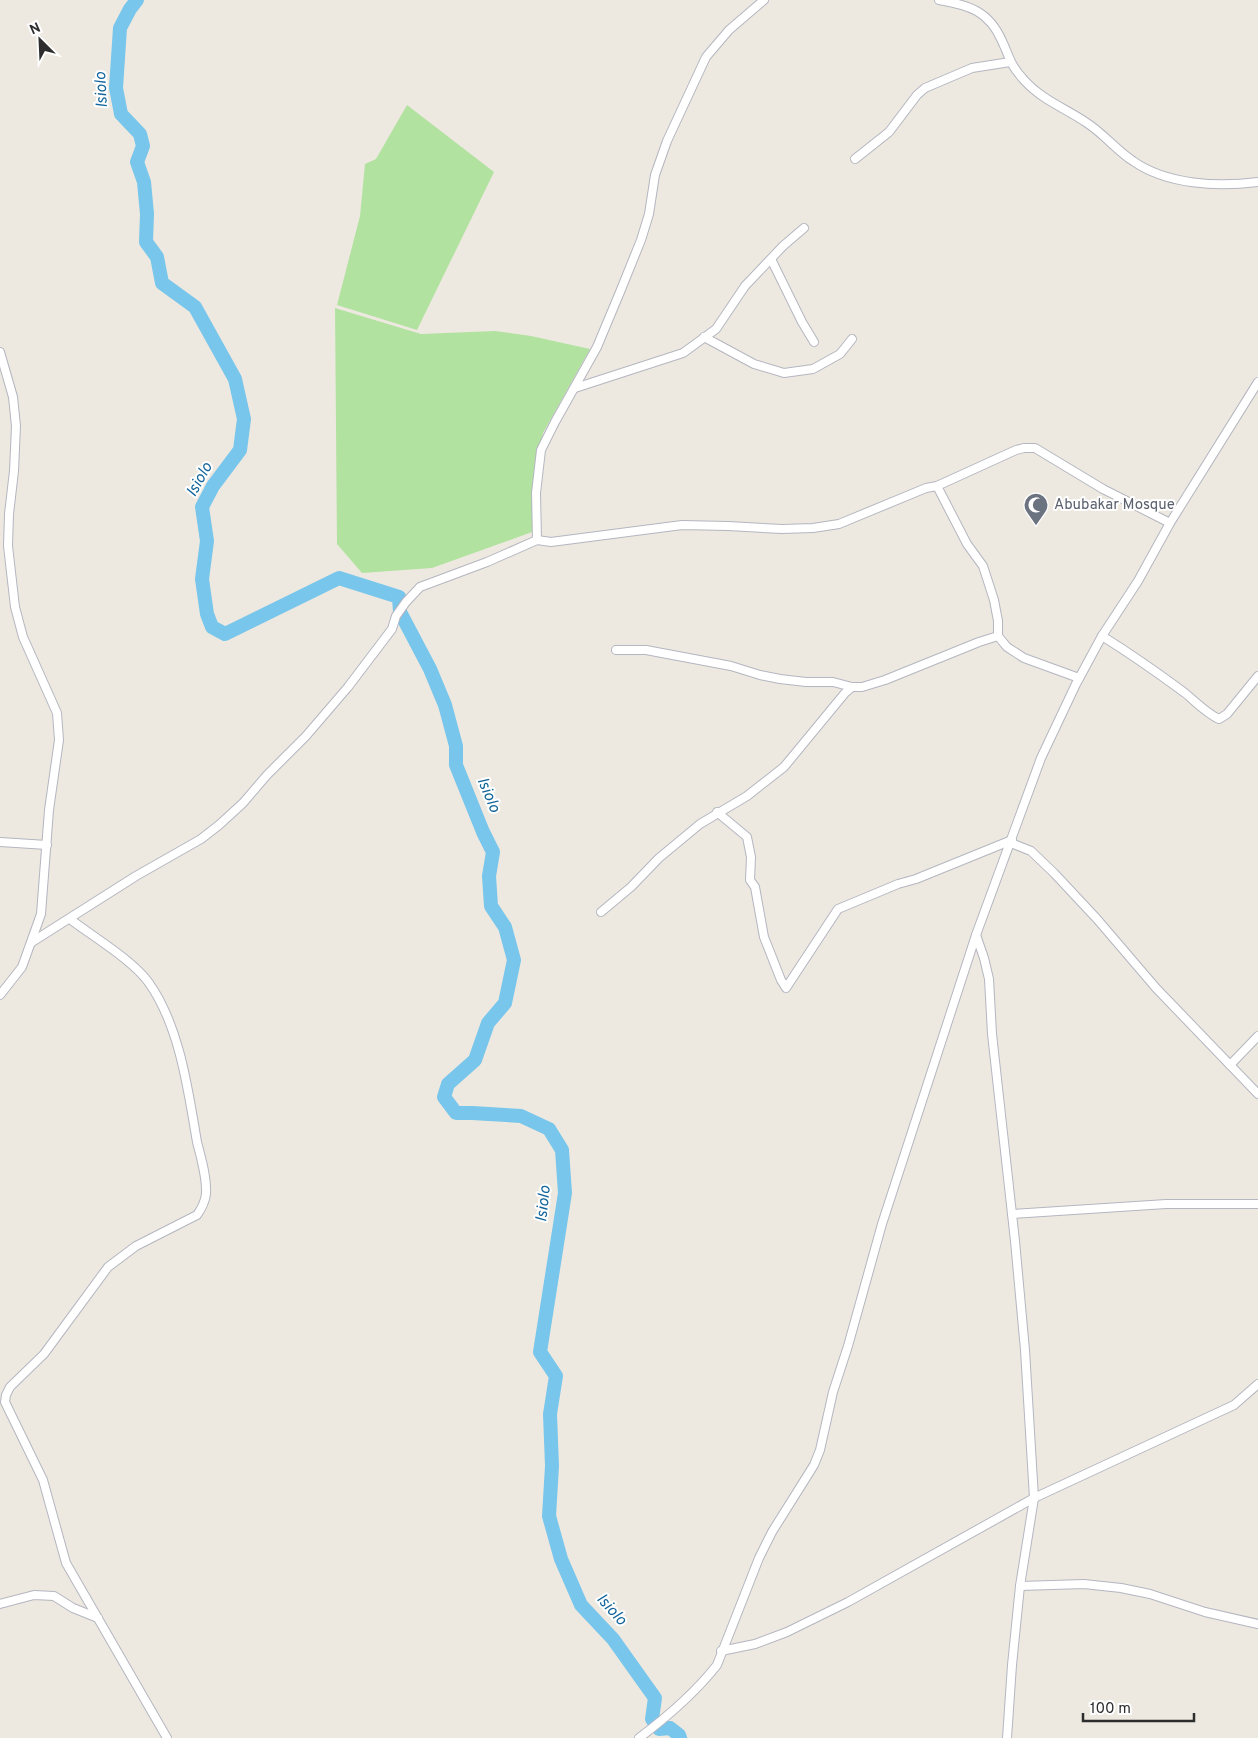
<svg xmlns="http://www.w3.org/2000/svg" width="1258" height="1738" font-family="Overpass,sans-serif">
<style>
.green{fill:#b2e2a0}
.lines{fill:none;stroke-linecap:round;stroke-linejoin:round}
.river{stroke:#78c6eb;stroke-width:14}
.minor-casing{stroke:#b4b6c0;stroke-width:10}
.minor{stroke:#fff;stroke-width:8}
.labels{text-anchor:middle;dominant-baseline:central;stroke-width:4;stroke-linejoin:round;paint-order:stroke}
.worship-label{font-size:15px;fill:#5b616d;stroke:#fff;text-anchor:start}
.water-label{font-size:16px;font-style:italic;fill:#13659b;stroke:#fff}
</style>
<rect width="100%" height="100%" fill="#eee9e0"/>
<!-- green -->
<g class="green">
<polygon points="407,105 494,172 417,330 337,305 360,216 365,164 376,159"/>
<polygon points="335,308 421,334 495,331 531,336 590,349 543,433 536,482 532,532 432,568 362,573 337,544"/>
</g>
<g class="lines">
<!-- river -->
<polyline class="river" points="137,0 130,9 120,28 116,88 121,114 140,134 143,146 137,162 144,182 147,214 146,242 157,257 162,283 195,307 235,379 244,419 240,450 213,486 202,507 207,541 202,579 207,614 212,627 225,634 339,578 399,597 400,612 430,669 445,705 456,746 456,765 483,832 493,852 489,876 491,906 505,927 514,960 505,1003 488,1023 475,1060 448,1084 444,1097 456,1113 472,1113 521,1116 549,1129 562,1150 565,1193 540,1352 556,1376 550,1414 552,1466 549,1516 561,1559 581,1605 613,1639 655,1698 652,1719 659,1729 670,1728 679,1735 680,1738"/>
<defs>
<g id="minor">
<path d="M 939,0 C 969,5 989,11 1002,41 C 1010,58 1010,65 1024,80 C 1042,100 1065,108 1087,123 C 1104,134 1116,150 1133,161 C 1167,185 1218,187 1258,182"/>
<polyline points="855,159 889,132 917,95 925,88 972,68 1010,62"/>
<polyline points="771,259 802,322 814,342"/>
<polyline points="704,337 754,364 784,373 813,369 840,354 852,339"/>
<polyline points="0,352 13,397 16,426 14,471 9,514 8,546 15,607 23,637 57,713 59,740 49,810 41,914 22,967 0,995"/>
<polyline points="575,388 683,353 716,329 745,286 783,246 804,228"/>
<polyline points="937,486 967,544 983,566 994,600 998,621 998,636 1002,641 1007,647 1024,658 1079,678"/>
<polyline points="537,540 536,493 541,450 555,422 597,347 620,292 641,240 649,214 655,175 667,141 706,57 729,30 764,0"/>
<path d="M 1102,636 C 1131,654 1158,673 1185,693 C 1196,702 1206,713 1219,719 L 1227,714 L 1258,676"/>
<polyline points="616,650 646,650 731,666 760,675 780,679 806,682 833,682 852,687 862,687 885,680 979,642 998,636"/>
<polyline points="717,812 747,837 751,857 750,880 755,887 764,937 781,980 786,988 838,909 898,884 916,879 1012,840"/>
<polyline points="0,842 47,845"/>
<polyline points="1011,843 1031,851 1054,873 1097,919 1156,988 1258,1094"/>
<polyline points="601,912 631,887 659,858 700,824 747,796 784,767 845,693 852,687"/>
<path d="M 70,919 C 92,936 134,961 149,983 C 180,1027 188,1090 197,1142 C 201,1158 207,1177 206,1194 C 205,1202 202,1208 197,1215 L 136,1246 L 108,1267 L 44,1354 L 10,1387 L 6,1395 L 5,1402 L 43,1480 L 66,1563 L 167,1738"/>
<polyline points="976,935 984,958 989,979 992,1034 1015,1241 1025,1350 1034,1498 1020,1586 1084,1584 1121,1588 1150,1594 1205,1612 1258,1624"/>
<polyline points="32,942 136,876 201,839 219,825 243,803 267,775 306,736 348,687 392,629 396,616 406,602 420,587 487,562 537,540 551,542 682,525 728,526 782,529 813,528 839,524 926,488 937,486 1016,450 1024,448 1035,448 1103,489 1170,523"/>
<polyline points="1230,1065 1258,1036"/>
<polyline points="1012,1214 1166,1204 1258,1204"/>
<polyline points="0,1604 34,1595 54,1596 73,1608 98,1618"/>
<polyline points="721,1651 755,1644 787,1632 848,1602 1034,1498 1234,1405 1258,1384"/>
<path d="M 639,1738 C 667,1717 695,1693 717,1665 L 759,1558 L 772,1532 L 814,1465 L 820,1450 L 833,1392 L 848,1346 L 882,1224 L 976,935 L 1041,758 L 1076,684 L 1102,636 L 1138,581 L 1170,523 L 1258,382"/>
<polyline points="1007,1738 1012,1665 1020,1586"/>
</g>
</defs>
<!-- minor casing -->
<use href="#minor" class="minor-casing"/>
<!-- minor -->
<use href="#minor" class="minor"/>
</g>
<!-- icons -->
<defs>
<symbol id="mosque-pin" viewBox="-11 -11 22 30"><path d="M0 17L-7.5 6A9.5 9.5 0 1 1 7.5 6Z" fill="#6b7280" stroke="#fff"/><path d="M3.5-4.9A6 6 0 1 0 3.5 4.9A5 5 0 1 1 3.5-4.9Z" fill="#fff"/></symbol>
</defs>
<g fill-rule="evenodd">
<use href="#mosque-pin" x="1022" y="491" width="28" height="38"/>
</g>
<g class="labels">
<!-- worship labels -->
<g class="worship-label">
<text x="1054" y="505">Abubakar Mosque</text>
</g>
<!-- water labels -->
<g class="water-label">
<text transform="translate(102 90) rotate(-93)">Isiolo</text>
<text transform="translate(200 480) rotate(-61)">Isiolo</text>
<text transform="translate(488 795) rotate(67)">Isiolo</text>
<text transform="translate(544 1204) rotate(-84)">Isiolo</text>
<text transform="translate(611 1610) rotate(48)">Isiolo</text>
</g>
</g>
<!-- north arrow -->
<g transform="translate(40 40) rotate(336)" stroke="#ffffff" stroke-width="4" paint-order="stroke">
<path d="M0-4L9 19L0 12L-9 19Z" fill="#2d2d2d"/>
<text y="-8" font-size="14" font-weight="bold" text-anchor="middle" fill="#2d2d2d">N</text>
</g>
<!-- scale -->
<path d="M1083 1713v8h111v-8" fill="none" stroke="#2d2d2d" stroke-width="2.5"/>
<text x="1090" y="1713" font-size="15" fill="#2d2d2d" stroke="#ffffff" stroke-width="4" paint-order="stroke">100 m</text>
</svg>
